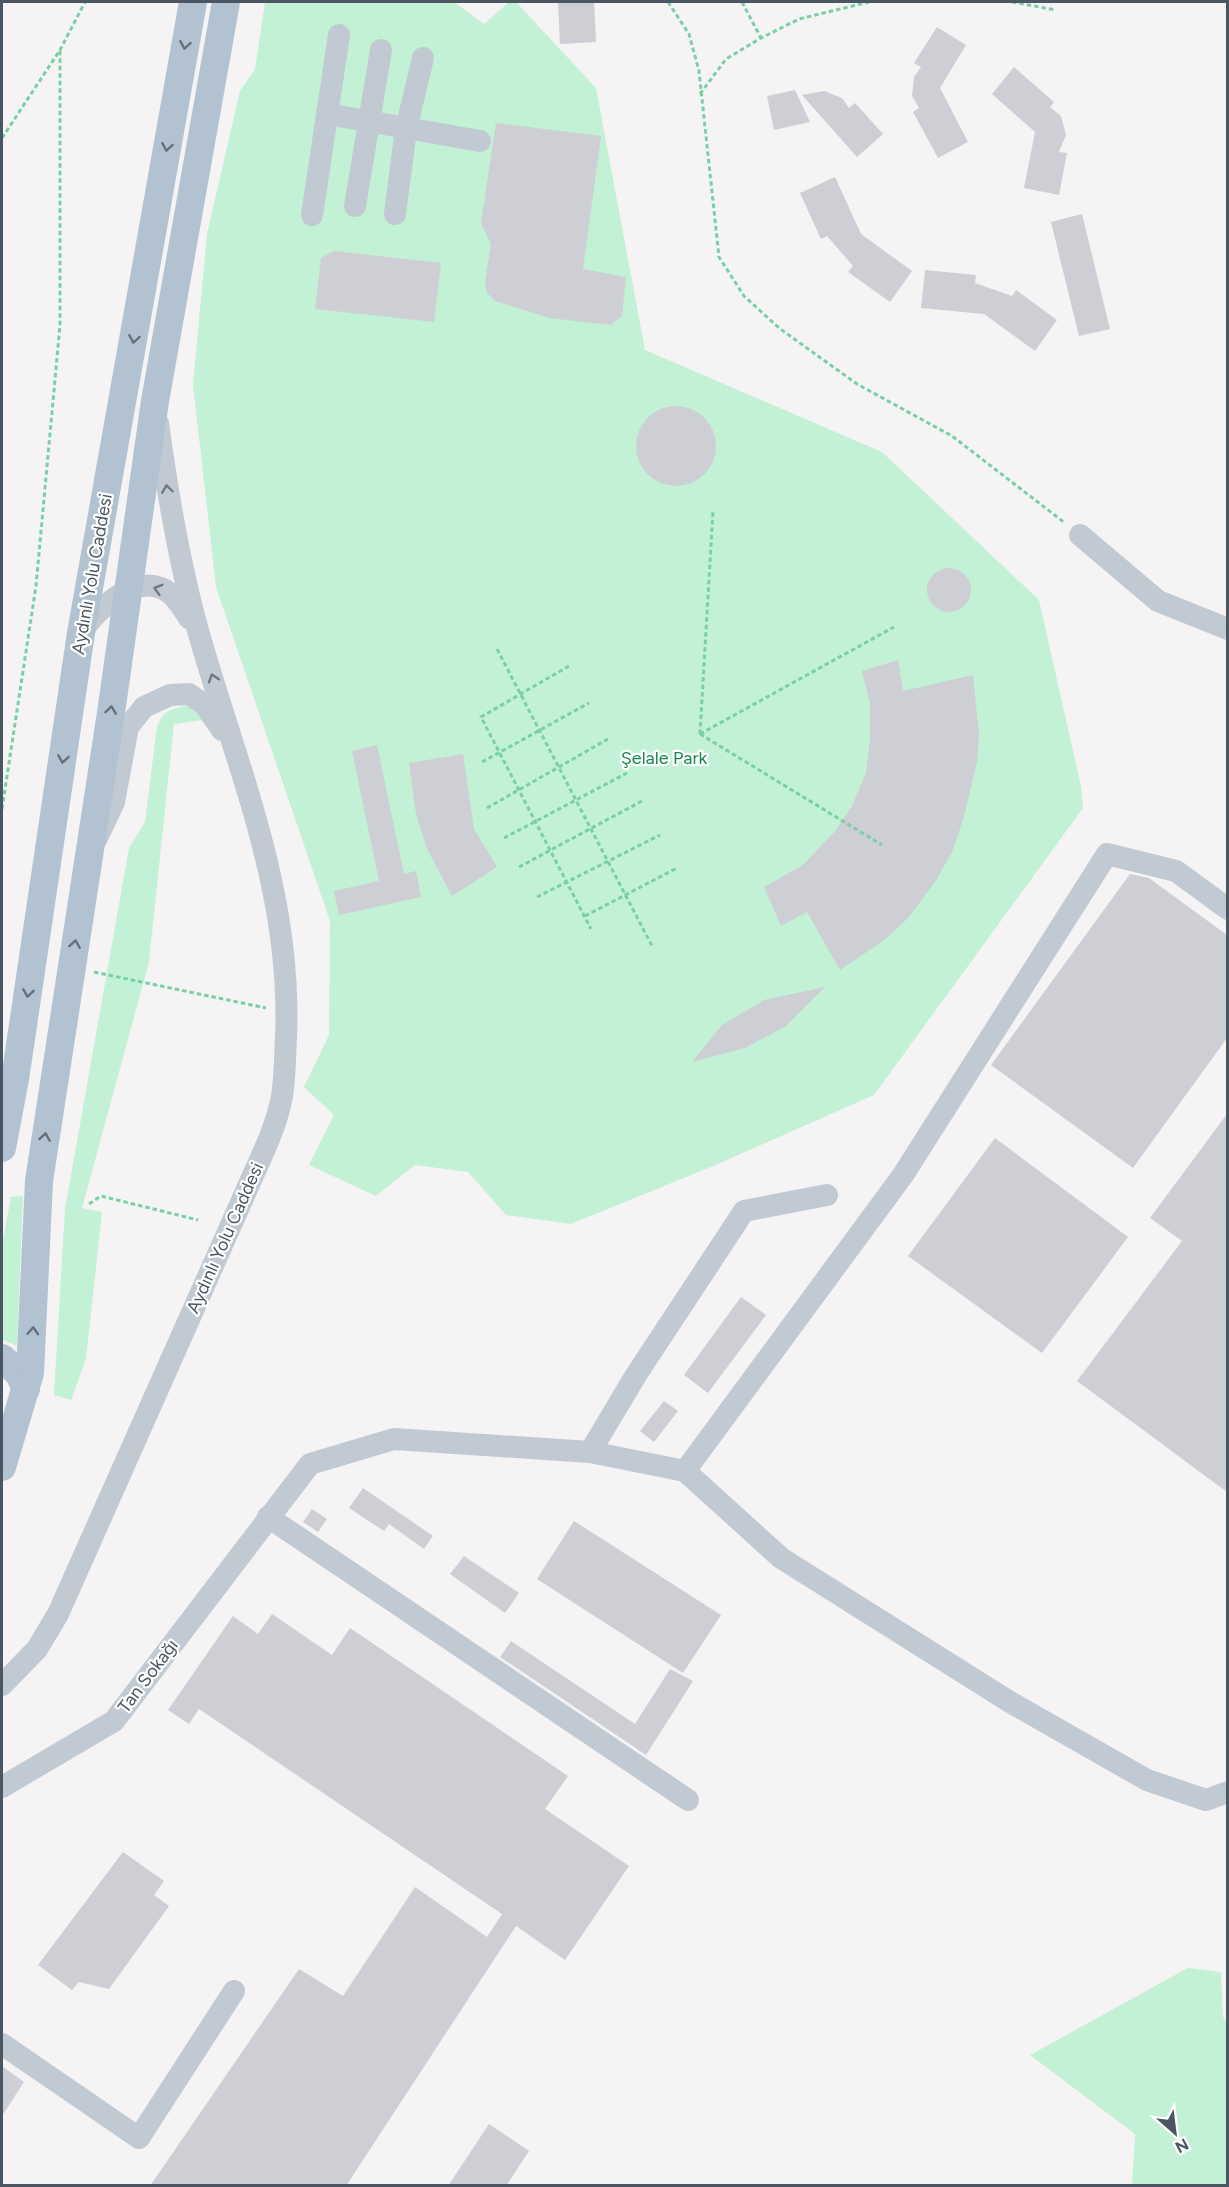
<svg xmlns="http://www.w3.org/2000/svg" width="1229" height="2187" font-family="Figtree,sans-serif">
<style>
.green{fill:#c3f1d5}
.building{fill:#cdcfd5}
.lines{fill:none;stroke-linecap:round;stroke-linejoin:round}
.path{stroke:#7ad0a6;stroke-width:3;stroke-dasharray:4.5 3;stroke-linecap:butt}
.minor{stroke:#c1cad2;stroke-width:22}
.major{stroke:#b3c2d1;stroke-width:28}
.oneway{stroke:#64717d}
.oneway2{stroke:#6e7983}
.labels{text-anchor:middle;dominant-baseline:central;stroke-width:4.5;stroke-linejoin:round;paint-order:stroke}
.street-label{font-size:18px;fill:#4a5661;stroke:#fff}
.park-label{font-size:18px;fill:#17864f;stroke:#fff}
</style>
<rect width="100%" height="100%" fill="#f5f3f3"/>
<!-- green -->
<g class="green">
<polygon points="265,2 454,2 484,24 509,2 516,2 596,88 645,350 882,452 1039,600 1081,786 1083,808 874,1095 713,1166 571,1224 506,1215 468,1172 415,1165 376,1196 309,1165 334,1115 304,1087 329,1035 330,921 216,587 193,385 207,234 240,91 255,69"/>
<path d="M 185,706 L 200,710 L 210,719 L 174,724 L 149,962 L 82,1208 L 102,1212 L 86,1359 L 71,1400 L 54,1395 L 65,1209 L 129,848 L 145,822 L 157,727 C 162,712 170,709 185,706 Z"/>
<polygon points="23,1196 17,1346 2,1339 2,1245 11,1197"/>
<polygon points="1188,1968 1221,1972 1223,2017 1228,2023 1227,2185 1132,2185 1135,2134 1030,2055"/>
</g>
<!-- building -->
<g class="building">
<polygon points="558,2 594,2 596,42 560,44"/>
<polygon points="937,27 966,45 940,88 968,142 938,158 913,112 919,108 912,96 914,77 921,67 914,63"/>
<polygon points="1014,67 1054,102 1050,107 1061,116 1066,135 1059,152 1067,153 1059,195 1024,188 1035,132 992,94"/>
<polygon points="795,90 810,122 774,130 767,96"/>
<polygon points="824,91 842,98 849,108 855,103 883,134 857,157 802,95"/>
<polygon points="496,123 601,136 583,269 626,277 622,316 611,325 549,318 495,301 487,293 485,282 491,244 481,223"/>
<polygon points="835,177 861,234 912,271 890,302 848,272 853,266 827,236 821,239 800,193"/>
<polygon points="1082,214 1110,329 1079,336 1051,222"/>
<polygon points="334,251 441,263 434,322 315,309 321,258"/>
<polygon points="925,270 976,275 975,283 1012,296 1016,290 1057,320 1035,351 984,314 921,308"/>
<circle cx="676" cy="446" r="40"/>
<circle cx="949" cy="590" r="22"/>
<polygon points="898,660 903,691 973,675 979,734 977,762 963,820 952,852 935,882 908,918 883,941 840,970 807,912 781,926 764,887 803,865 835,831 852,806 866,773 870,738 870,703 862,671"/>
<polygon points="377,745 404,874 416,871 421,897 339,915 334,891 379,881 352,751"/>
<polygon points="463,754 474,829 497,867 452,896 427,849 416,814 409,763"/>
<polygon points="1130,874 1149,878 1227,935 1227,1038 1133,1168 991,1065"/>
<polygon points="825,987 786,1026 745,1048 692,1062 722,1025 764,1000"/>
<polygon points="1227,1114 1227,1492 1077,1381 1182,1241 1150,1218"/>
<polygon points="995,1138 1128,1237 1042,1353 908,1256"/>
<polygon points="741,1297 766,1315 708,1393 684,1375"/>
<polygon points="664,1401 678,1411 654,1442 640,1431"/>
<polygon points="363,1488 433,1536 424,1549 389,1524 384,1531 349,1508"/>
<polygon points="312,1509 327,1519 318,1532 303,1522"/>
<polygon points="574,1521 721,1615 683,1673 537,1579"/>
<polygon points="464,1556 519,1593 505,1613 450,1574"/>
<polygon points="272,1614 332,1655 350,1628 568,1776 545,1809 629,1866 565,1960 516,1926 346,2186 150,2186 299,1969 343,1996 415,1887 487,1937 502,1914 199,1709 189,1724 168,1710 233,1616 258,1634"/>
<polygon points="511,1641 635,1724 670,1669 693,1681 646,1755 500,1657"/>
<polygon points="123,1852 164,1881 154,1895 169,1906 109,1989 79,1982 72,1990 38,1965"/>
<polygon points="2,2066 24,2082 2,2116"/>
<polygon points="489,2124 529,2151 506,2186 448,2186"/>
</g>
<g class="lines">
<!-- path -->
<g class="path">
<polyline points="668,2 689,34 699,71 719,257 744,296 779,328 857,384 952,436 1065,523"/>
<polyline points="742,2 761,38"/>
<polyline points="1012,2 1056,10"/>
<polyline points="700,94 726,59 761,38 799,19 869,2"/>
<polyline points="2,138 60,50 85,2"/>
<polyline points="497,649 652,946"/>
<polyline points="569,666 481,717 591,929"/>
<polyline points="700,734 713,511"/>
<polyline points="700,734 894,627"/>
<polyline points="700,734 882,845"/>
<polyline points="482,762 589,703"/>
<polyline points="487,808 608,739"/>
<polyline points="2,809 36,586 60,325 60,50"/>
<polyline points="504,838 627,773"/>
<polyline points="519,867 642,801"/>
<polyline points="537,897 660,835"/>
<polyline points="585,916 677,868"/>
<polyline points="94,972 266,1008"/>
<polyline points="89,1204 101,1196 198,1220"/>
</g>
<!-- minor -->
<g class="minor">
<polyline points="327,114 480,141"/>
<polyline points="355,206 381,50"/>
<polyline points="395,214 406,129 423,58"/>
<polyline points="312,215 339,35"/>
<polyline points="1080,535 1158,601 1228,629"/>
<path d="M 81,633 C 96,611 130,576 161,588 C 174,593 182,607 189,618"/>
<polyline points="96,840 114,802 128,727 144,707 170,695 189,694 205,705 222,730"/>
<polyline points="590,1452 685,1471 781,1558 1010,1702 1147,1780 1206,1800 1228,1792"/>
<polyline points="685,1471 903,1175 1107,854 1176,871 1228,909"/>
<polyline points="268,1517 688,1800"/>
<path d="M 2,1685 L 37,1649 L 58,1614 L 247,1189 C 260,1159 276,1129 282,1096 C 285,1077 285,1057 286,1037 C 292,895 240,775 201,641 C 180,569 168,497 158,423"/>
<polyline points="2,1787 114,1721 310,1464 394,1439 590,1452 636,1375 744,1211 827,1195"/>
<polyline points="2,2044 139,2138 234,1991"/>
</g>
<!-- major -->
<g class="major">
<polyline points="2,1148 15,1079 81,633 193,2"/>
<polyline points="2,1358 19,1374 26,1389"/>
<polyline points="2,1467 30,1373 39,1181 111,713 155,401 226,2"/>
</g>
</g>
<!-- one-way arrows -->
<defs><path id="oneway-chevron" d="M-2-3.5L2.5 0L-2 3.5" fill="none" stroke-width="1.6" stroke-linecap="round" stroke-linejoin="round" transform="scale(1.5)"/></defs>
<g class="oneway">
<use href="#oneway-chevron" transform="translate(185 45) rotate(100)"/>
<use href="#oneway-chevron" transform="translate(167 147) rotate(100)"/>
<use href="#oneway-chevron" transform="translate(134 339) rotate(100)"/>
<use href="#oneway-chevron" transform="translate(111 710) rotate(-82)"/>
<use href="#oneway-chevron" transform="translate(63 759) rotate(99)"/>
<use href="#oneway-chevron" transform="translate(75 944) rotate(-81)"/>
<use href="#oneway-chevron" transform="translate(28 993) rotate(99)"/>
<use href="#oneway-chevron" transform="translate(45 1137) rotate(-81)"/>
<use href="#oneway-chevron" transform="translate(33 1331) rotate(-87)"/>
</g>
<g class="oneway2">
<use href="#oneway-chevron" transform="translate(167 489) rotate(-98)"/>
<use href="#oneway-chevron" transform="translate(158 589) rotate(-164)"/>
<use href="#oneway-chevron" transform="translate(213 678) rotate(-108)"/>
</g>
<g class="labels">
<!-- street labels -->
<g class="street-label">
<text transform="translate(92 574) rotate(-80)">Aydınlı Yolu Caddesi</text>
<text transform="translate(225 1238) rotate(-66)">Aydınlı Yolu Caddesi</text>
<text transform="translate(148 1676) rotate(-53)">Tan Sokağı</text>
</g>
<!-- park labels -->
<g class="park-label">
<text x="664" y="758">Şelale Park</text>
</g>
</g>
<!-- border -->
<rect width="1229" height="2187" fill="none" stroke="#4a5661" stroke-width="6"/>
<!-- north arrow -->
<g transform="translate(1175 2133) rotate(152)" stroke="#ffffff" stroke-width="4.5" paint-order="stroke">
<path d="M0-4.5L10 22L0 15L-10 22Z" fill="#4a5661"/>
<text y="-9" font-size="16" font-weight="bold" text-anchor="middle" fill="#4a5661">N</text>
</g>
</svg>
